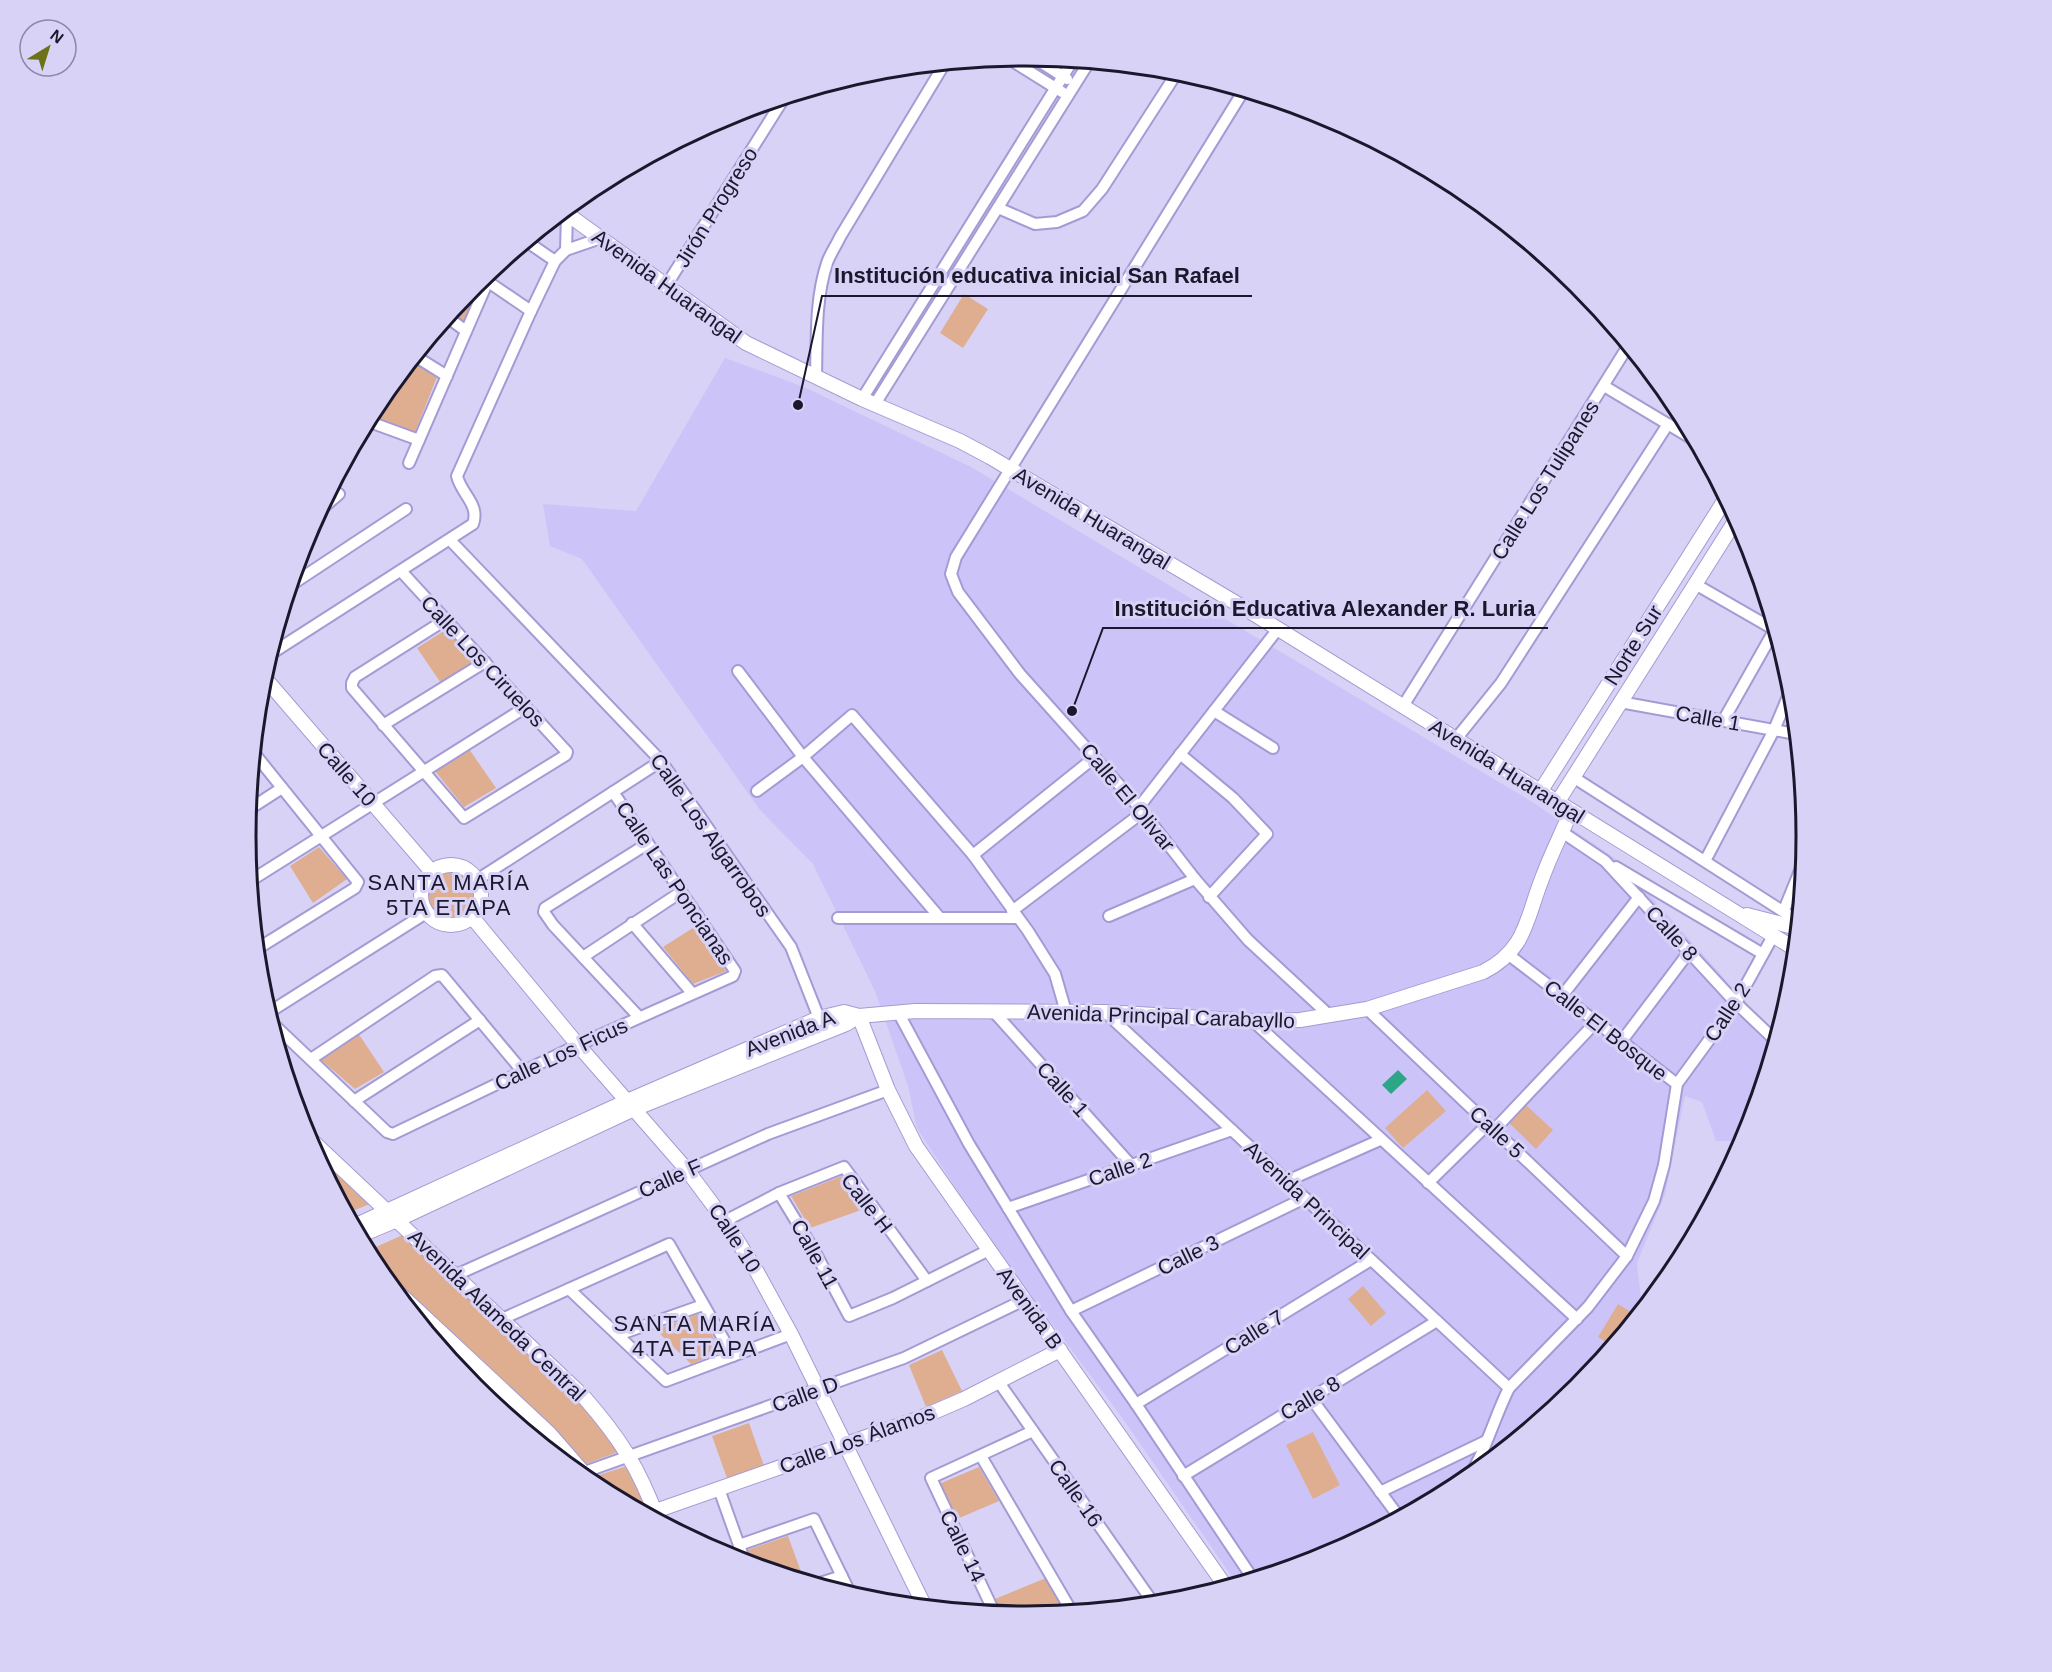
<svg xmlns="http://www.w3.org/2000/svg" width="2052" height="1672" font-family="Arial,sans-serif">
<style>
.built{fill:#ccc4f9}
.green{fill:#dfae90}
.water{fill:#2da688}
.lines{fill:none;stroke-linecap:round;stroke-linejoin:round}
.minor-casing{stroke:#a59bd4;stroke-width:14}
.tertiary-casing{stroke:#a59bd4;stroke-width:16}
.minor{stroke:#fff;stroke-width:10}
.tertiary{stroke:#fff;stroke-width:14}
.labels{text-anchor:middle;dominant-baseline:central;stroke-width:6;stroke-linejoin:round;paint-order:stroke}
.street-label{font-size:21px;fill:#1b172c;stroke:#d7d2f6}
.neighbourhood-label{font-size:22px;letter-spacing:1.5px;fill:#1b172c;stroke:#d7d2f6}
.rim{fill:none;stroke:#1b172c;stroke-width:3}
.leader{fill:none;stroke:#1b172c;stroke-width:2}
.callout-dot{fill:#1b172c;stroke:#d7d2f6;stroke-width:2}
.callout-label{font-size:22px;text-anchor:middle;font-weight:bold;fill:#1b172c;stroke:#d7d2f6;stroke-width:6;stroke-linejoin:round;paint-order:stroke}
</style>
<rect width="100%" height="100%" fill="#d7d2f6"/>
<!-- built -->
<polygon class="built" points="725,358 804,387 971,467 1534,803 1619,861 1777,1037 1743,1141 1716,1141 1702,1102 1685,1096 1665,1194 1637,1263 1642,1310 1578,1388 1459,1485 1324,1557 1237,1584 1123,1419 987,1237 917,1128 908,1086 875,991 813,864 760,810 582,559 550,546 543,504 636,511"/>
<!-- green -->
<g class="green">
<polygon points="474,284 480,287 466,323 451,312"/>
<polygon points="964,294 988,309 963,348 940,333"/>
<polygon points="411,360 437,377 415,432 372,416 388,389"/>
<polygon points="447,629 482,662 443,686 417,648"/>
<polygon points="469,749 496,788 464,807 435,771"/>
<polygon points="319,847 347,879 313,903 290,866"/>
<circle cx="451" cy="895" r="25"/>
<polygon points="696,926 726,971 693,984 663,947"/>
<polygon points="358,1033 384,1072 355,1089 320,1059"/>
<polygon points="1427,1090 1446,1111 1403,1148 1385,1128"/>
<polygon points="1526,1105 1553,1130 1536,1149 1509,1123"/>
<polygon points="314,1151 370,1204 347,1213"/>
<polygon points="842,1176 864,1209 810,1228 791,1196"/>
<polygon points="405,1234 589,1413 618,1452 583,1465 541,1416 370,1257 367,1251"/>
<polygon points="1363,1286 1386,1313 1371,1326 1348,1299"/>
<polygon points="1618,1304 1636,1315 1612,1346 1598,1337"/>
<polygon points="701,1313 721,1352 691,1364 656,1330"/>
<polygon points="942,1350 962,1391 926,1407 909,1365"/>
<polygon points="749,1423 764,1466 727,1478 712,1436"/>
<polygon points="1313,1432 1340,1485 1313,1499 1286,1445"/>
<polygon points="627,1466 646,1506 637,1509 597,1487 593,1477"/>
<polygon points="979,1467 999,1501 957,1519 939,1484"/>
<polygon points="788,1536 804,1580 752,1565 747,1550"/>
<path d="M 1046,1578 L 1064,1609 C 1044,1617 1024,1616 1003,1614 L 995,1599 Z"/>
</g>
<!-- water -->
<polygon class="water" points="1398,1070 1407,1079 1391,1094 1382,1085"/>
<g class="lines">
<defs>
<g id="minor">
<polyline points="1031,56 1067,79"/>
<polyline points="1006,57 1062,92"/>
<polyline points="1244,90 956,557 951,574 958,592 1020,674 1139,807 1195,879 1248,940 1330,1016"/>
<polyline points="573,203 567,213 566,250 601,238"/>
<polyline points="998,208 1035,224 1057,222 1083,211 1102,189 1178,71"/>
<polyline points="526,241 555,261"/>
<polyline points="484,279 531,311"/>
<polyline points="666,286 784,98"/>
<polyline points="447,317 466,331"/>
<polyline points="415,356 447,376"/>
<path d="M 816,377 C 817,339 815,299 827,263 C 830,254 836,246 840,237 L 945,63"/>
<polyline points="1604,386 1696,441"/>
<polyline points="862,399 1073,60"/>
<polyline points="875,404 1089,62"/>
<polyline points="367,421 419,440"/>
<polyline points="409,463 488,281"/>
<polyline points="318,512 339,494"/>
<polyline points="450,540 661,761 791,947 819,1018"/>
<polyline points="401,571 567,752 566,755 464,818 352,688 352,683 355,677 445,620"/>
<polyline points="1695,584 1775,630"/>
<polyline points="291,585 406,509"/>
<path d="M 269,655 L 473,524 C 480,504 461,494 457,476 L 531,311 L 555,261 L 566,250"/>
<polyline points="738,671 803,757 940,918"/>
<polyline points="1620,702 1796,734"/>
<polyline points="1403,706 1628,346"/>
<polyline points="1214,711 1273,748"/>
<polyline points="1723,721 1775,629"/>
<polyline points="383,725 485,662"/>
<polyline points="1456,739 1501,683 1668,424"/>
<polyline points="254,753 358,882 355,888 257,949"/>
<polyline points="1180,754 1233,798 1267,834 1209,897"/>
<polyline points="1573,777 1798,921"/>
<polyline points="757,791 803,757 852,715 973,855 1028,931 1055,974 1066,1012"/>
<polyline points="1139,807 1278,629"/>
<polyline points="248,810 282,788"/>
<polyline points="1562,832 1605,861 1736,1003 1776,1041"/>
<polyline points="973,855 1095,757"/>
<polyline points="1705,861 1774,730 1792,687"/>
<polyline points="1616,867 1763,954"/>
<polyline points="477,880 661,761"/>
<polyline points="250,881 526,707"/>
<polyline points="1784,910 1804,861"/>
<polyline points="1012,911 1143,812"/>
<polyline points="1109,916 1195,879"/>
<polyline points="838,918 1017,918"/>
<polyline points="632,923 692,993"/>
<polyline points="1509,955 1677,1084"/>
<polyline points="583,957 681,892"/>
<polyline points="1562,996 1639,897"/>
<polyline points="1367,1009 1627,1256"/>
<polyline points="898,1012 969,1144 1071,1311 1136,1404 1253,1579"/>
<polyline points="994,1012 1131,1165"/>
<polyline points="1105,1012 1509,1388"/>
<polyline points="268,1013 426,913"/>
<polyline points="639,1017 553,925 544,912 545,908 647,844"/>
<polyline points="270,1021 387,1132 393,1134 578,1045 733,976 735,971 613,792"/>
<polyline points="1253,1021 1577,1319"/>
<polyline points="1621,1042 1689,952"/>
<polyline points="311,1059 435,976 442,975 523,1072"/>
<polyline points="354,1101 480,1020"/>
<polyline points="1494,1130 1596,1022"/>
<polyline points="1287,1181 1380,1140"/>
<polyline points="1428,1183 1488,1124"/>
<polyline points="779,1193 815,1252 849,1316 893,1298 989,1250"/>
<polyline points="1008,1208 1232,1130"/>
<polyline points="725,1221 779,1193 844,1167 927,1281"/>
<polyline points="456,1275 768,1134 888,1090"/>
<polyline points="569,1289 666,1381 791,1334"/>
<polyline points="1071,1311 1305,1198"/>
<polyline points="502,1319 669,1244 733,1356"/>
<polyline points="618,1335 703,1305"/>
<polyline points="998,1381 1154,1604"/>
<polyline points="479,1392 491,1379"/>
<polyline points="1311,1398 1399,1517"/>
<polyline points="1136,1404 1371,1260"/>
<polyline points="981,1456 1072,1612"/>
<polyline points="579,1474 904,1358 1024,1300"/>
<polyline points="1183,1476 1437,1321"/>
<path d="M 1468,1478 C 1486,1451 1494,1418 1509,1388 L 1588,1307 L 1627,1256 L 1654,1201 L 1664,1165 L 1677,1084 L 1736,1003 L 1773,936"/>
<polyline points="719,1489 745,1562"/>
<polyline points="1380,1492 1486,1441"/>
<polyline points="739,1545 814,1519 851,1595"/>
<polyline points="817,1584 842,1576"/>
<polyline points="995,1614 931,1478 1033,1431"/>
</g>
<g id="tertiary">
<polyline points="563,211 746,343 862,399 960,441 990,457 1246,609 1795,949"/>
<polyline points="263,676 432,872"/>
<polyline points="1540,792 1726,498"/>
<polyline points="1557,803 1737,518"/>
<circle cx="451" cy="895" r="30"/>
<polyline points="1747,915 1797,928"/>
<polyline points="472,917 578,1045 687,1170 725,1221 757,1272 791,1334 925,1607"/>
<polyline points="859,1016 888,1090 916,1146 1226,1587"/>
<path d="M 304,1133 L 583,1396 C 620,1438 639,1468 658,1520"/>
<path d="M 354,1226 L 627,1101 L 819,1018 L 844,1012 L 859,1016 L 915,1011 L 1105,1012 L 1253,1021 L 1300,1020 L 1367,1009 L 1483,972 C 1527,950 1526,918 1543,876 C 1551,854 1562,833 1571,811"/>
<polyline points="359,1236 397,1220 634,1109 846,1024 859,1016"/>
<polyline points="385,1280 549,1433 583,1472 589,1482"/>
<polyline points="647,1514 920,1418 964,1399 1060,1350"/>
</g>
</defs>
<!-- minor casing -->
<use href="#minor" class="minor-casing"/>
<!-- tertiary casing -->
<use href="#tertiary" class="tertiary-casing"/>
<!-- minor -->
<use href="#minor" class="minor"/>
<!-- tertiary -->
<use href="#tertiary" class="tertiary"/>
</g>
<g class="labels">
<!-- street labels -->
<g class="street-label">
<text transform="translate(716 207) rotate(-58)">Jirón Progreso</text>
<text transform="translate(667 286) rotate(36)">Avenida Huarangal</text>
<text transform="translate(1545 480) rotate(-58)">Calle Los Tulipanes</text>
<text transform="translate(1092 518) rotate(31)">Avenida Huarangal</text>
<text transform="translate(1633 645) rotate(-58)">Norte Sur</text>
<text transform="translate(483 661) rotate(47)">Calle Los Ciruelos</text>
<text transform="translate(1708 718) rotate(10)">Calle 1</text>
<text transform="translate(1507 771) rotate(32)">Avenida Huarangal</text>
<text transform="translate(347 774) rotate(49)">Calle 10</text>
<text transform="translate(1128 797) rotate(50)">Calle El Olivar</text>
<text transform="translate(711 835) rotate(55)">Calle Los Algarrobos</text>
<text transform="translate(675 883) rotate(56)">Calle Las Poncianas</text>
<text transform="translate(1672 933) rotate(48)">Calle 8</text>
<text transform="translate(1727 1012) rotate(-57)">Calle 2</text>
<text transform="translate(1161 1016) rotate(2)">Avenida Principal Carabayllo</text>
<text transform="translate(1606 1030) rotate(38)">Calle El Bosque</text>
<text transform="translate(790 1033) rotate(-21)">Avenida A</text>
<text transform="translate(561 1054) rotate(-25)">Calle Los Ficus</text>
<text transform="translate(1063 1089) rotate(48)">Calle 1</text>
<text transform="translate(1497 1132) rotate(43)">Calle 5</text>
<text transform="translate(1120 1169) rotate(-19)">Calle 2</text>
<text transform="translate(670 1178) rotate(-24)">Calle F</text>
<text transform="translate(1307 1200) rotate(43)">Avenida Principal</text>
<text transform="translate(867 1203) rotate(52)">Calle H</text>
<text transform="translate(735 1238) rotate(57)">Calle 10</text>
<text transform="translate(815 1254) rotate(61)">Calle 11</text>
<text transform="translate(1188 1255) rotate(-26)">Calle 3</text>
<text transform="translate(1030 1308) rotate(54)">Avenida B</text>
<text transform="translate(497 1315) rotate(44)">Avenida Alameda Central</text>
<text transform="translate(1254 1332) rotate(-32)">Calle 7</text>
<text transform="translate(805 1394) rotate(-20)">Calle D</text>
<text transform="translate(1310 1398) rotate(-31)">Calle 8</text>
<text transform="translate(857 1439) rotate(-20)">Calle Los Álamos</text>
<text transform="translate(1076 1493) rotate(55)">Calle 16</text>
<text transform="translate(963 1546) rotate(64)">Calle 14</text>
</g>
<!-- neighbourhood labels -->
<g class="neighbourhood-label">
<text x="449" y="882">SANTA MARÍA<tspan x="449" dy="25">5TA ETAPA</tspan></text>
<text x="695" y="1323">SANTA MARÍA<tspan x="695" dy="25">4TA ETAPA</tspan></text>
</g>
</g>
<!-- crop -->
<path d="M0 0H2052V1672H0ZM256 836a770 770 0 1 1 1540 0a770 770 0 1 1-1540 0Z" fill="#d7d2f6" fill-rule="evenodd"/>
<path class="rim" d="M256 836a770 770 0 1 1 1540 0a770 770 0 1 1-1540 0Z"/>
<!-- callouts -->
<path class="leader" d="M798 405L822 296H1252M1072 711L1103 628H1548"/>
<g class="callout-dot">
<circle cx="798" cy="405" r="6"/>
<circle cx="1072" cy="711" r="6"/>
</g>
<g class="callout-label">
<text x="1037" y="283">Institución educativa inicial San Rafael</text>
<text x="1325" y="616">Institución Educativa Alexander R. Luria</text>
</g>
<!-- north arrow -->
<g transform="translate(48 48) rotate(38)"><circle r="28" fill="#d7d2f6" stroke="#8c87a5" stroke-width="1.5"/>
<path d="M0-4.5L10 22L0 15L-10 22Z" fill="#6d7117"/>
<text y="-9" font-size="16" font-weight="bold" text-anchor="middle" fill="#1b172c">N</text>
</g>
</svg>
